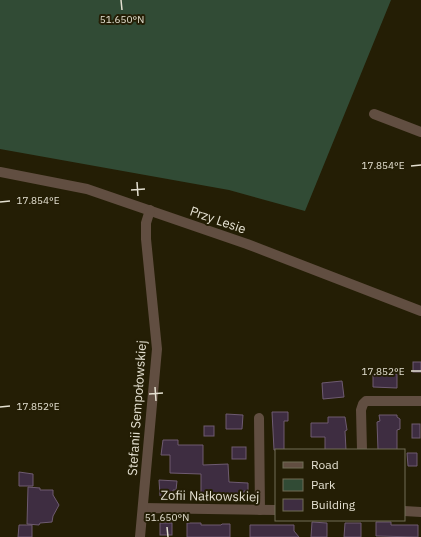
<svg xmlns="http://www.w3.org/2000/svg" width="421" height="537" font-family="'IBM Plex Sans',sans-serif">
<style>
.green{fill:#314b35}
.building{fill:#3e2d41;stroke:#6e5b71}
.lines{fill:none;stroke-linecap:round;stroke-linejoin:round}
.minor{stroke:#614e41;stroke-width:10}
.ticks{fill:none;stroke:#e4e0d1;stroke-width:1.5}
.labels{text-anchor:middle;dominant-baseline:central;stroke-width:4;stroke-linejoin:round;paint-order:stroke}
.street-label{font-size:13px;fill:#e4e0d1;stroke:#241e05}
.ticks-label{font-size:10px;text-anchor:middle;fill:#e4e0d1;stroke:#241e05;stroke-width:4;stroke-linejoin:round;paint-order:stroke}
</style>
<rect width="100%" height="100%" fill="#241e05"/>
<!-- green -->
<polygon class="green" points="0,0 391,0 305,211 229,190 0,149"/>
<!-- building -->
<g class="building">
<rect x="413" y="362" width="8" height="10"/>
<polygon points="379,374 397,374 397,388 373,387 373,375"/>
<polygon points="342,381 344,397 323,399 322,383"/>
<polygon points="272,412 288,412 288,421 284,421 284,450 274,450"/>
<polygon points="226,414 243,415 242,429 226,429"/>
<polygon points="379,415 397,415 397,417 400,419 400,429 397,430 397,450 378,450 377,422 380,421"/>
<polygon points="328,417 345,417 347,430 345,431 346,450 325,450 325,437 311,437 311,423 328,423"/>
<rect x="412" y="424" width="8" height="14"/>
<rect x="204" y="426" width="10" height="10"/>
<polygon points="163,440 178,440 178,445 203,445 203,465 228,464 229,482 248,483 248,491 244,491 244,498 201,497 201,474 170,473 170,455 161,455"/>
<rect x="232" y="447" width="14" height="12"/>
<polygon points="407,453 417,453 417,466 408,466"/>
<polygon points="19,472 33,474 33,486 19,486"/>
<polygon points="159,480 177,481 176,490 173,490 173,496 160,496"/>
<polygon points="28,487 40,488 40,490 53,490 53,495 59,505 53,516 52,522 40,523 39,525 27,524"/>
<polygon points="312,522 327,523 327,537 311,537"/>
<polygon points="376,522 391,522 391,525 418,525 418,537 376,536"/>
<rect x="160" y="523" width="12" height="12"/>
<polygon points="187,523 201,523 201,525 221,525 222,524 230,524 230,537 187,537"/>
<polygon points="345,523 361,523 361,537 344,537"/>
<polygon points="19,525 32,525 32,537 18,537"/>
<polygon points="250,525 294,525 294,531 299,537 250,537"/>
</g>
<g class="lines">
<!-- minor -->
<g class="minor">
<polyline points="374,114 421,132"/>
<polyline points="0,172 87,189 247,244 421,311"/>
<polyline points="259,418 260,510"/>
<polyline points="362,450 361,410 363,404 366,401 421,401"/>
<polyline points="143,508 276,510"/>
<polyline points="404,511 421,512"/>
<polyline points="140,537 157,349 146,239 146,223 150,210"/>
</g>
</g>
<!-- ticks -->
<path class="ticks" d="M 121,0 L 122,10M 411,166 L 421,165M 137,182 L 138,196M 131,190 L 145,189M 0,202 L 10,201M 411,371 L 421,371M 155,387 L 156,401M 149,394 L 163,393M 0,407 L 10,406M 167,527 L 168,537"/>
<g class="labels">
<!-- street labels -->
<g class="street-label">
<text transform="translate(218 220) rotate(19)">Przy Lesie</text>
<text transform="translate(137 408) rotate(-86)">Stefanii Sempołowskiej</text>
<text transform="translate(210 496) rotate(1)">Zofii Nałkowskiej</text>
</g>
</g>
<g class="ticks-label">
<text x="122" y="23">51.650°N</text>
<text x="383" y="169">17.854°E</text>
<text x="38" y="204">17.854°E</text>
<text x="383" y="375">17.852°E</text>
<text x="38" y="410">17.852°E</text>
<text x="167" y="521">51.650°N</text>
</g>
<!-- legend -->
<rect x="275" y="449" width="130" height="72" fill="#241e05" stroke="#716c57"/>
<rect x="283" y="462" width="20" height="6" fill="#614e41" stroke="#716c57"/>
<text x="311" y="469" font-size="12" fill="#e4e0d1">Road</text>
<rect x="283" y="479" width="20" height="12" fill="#314b35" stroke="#716c57"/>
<text x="311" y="489" font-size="12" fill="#e4e0d1">Park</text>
<rect x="283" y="499" width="20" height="12" fill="#3e2d41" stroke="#716c57"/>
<text x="311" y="509" font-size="12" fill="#e4e0d1">Building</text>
</svg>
